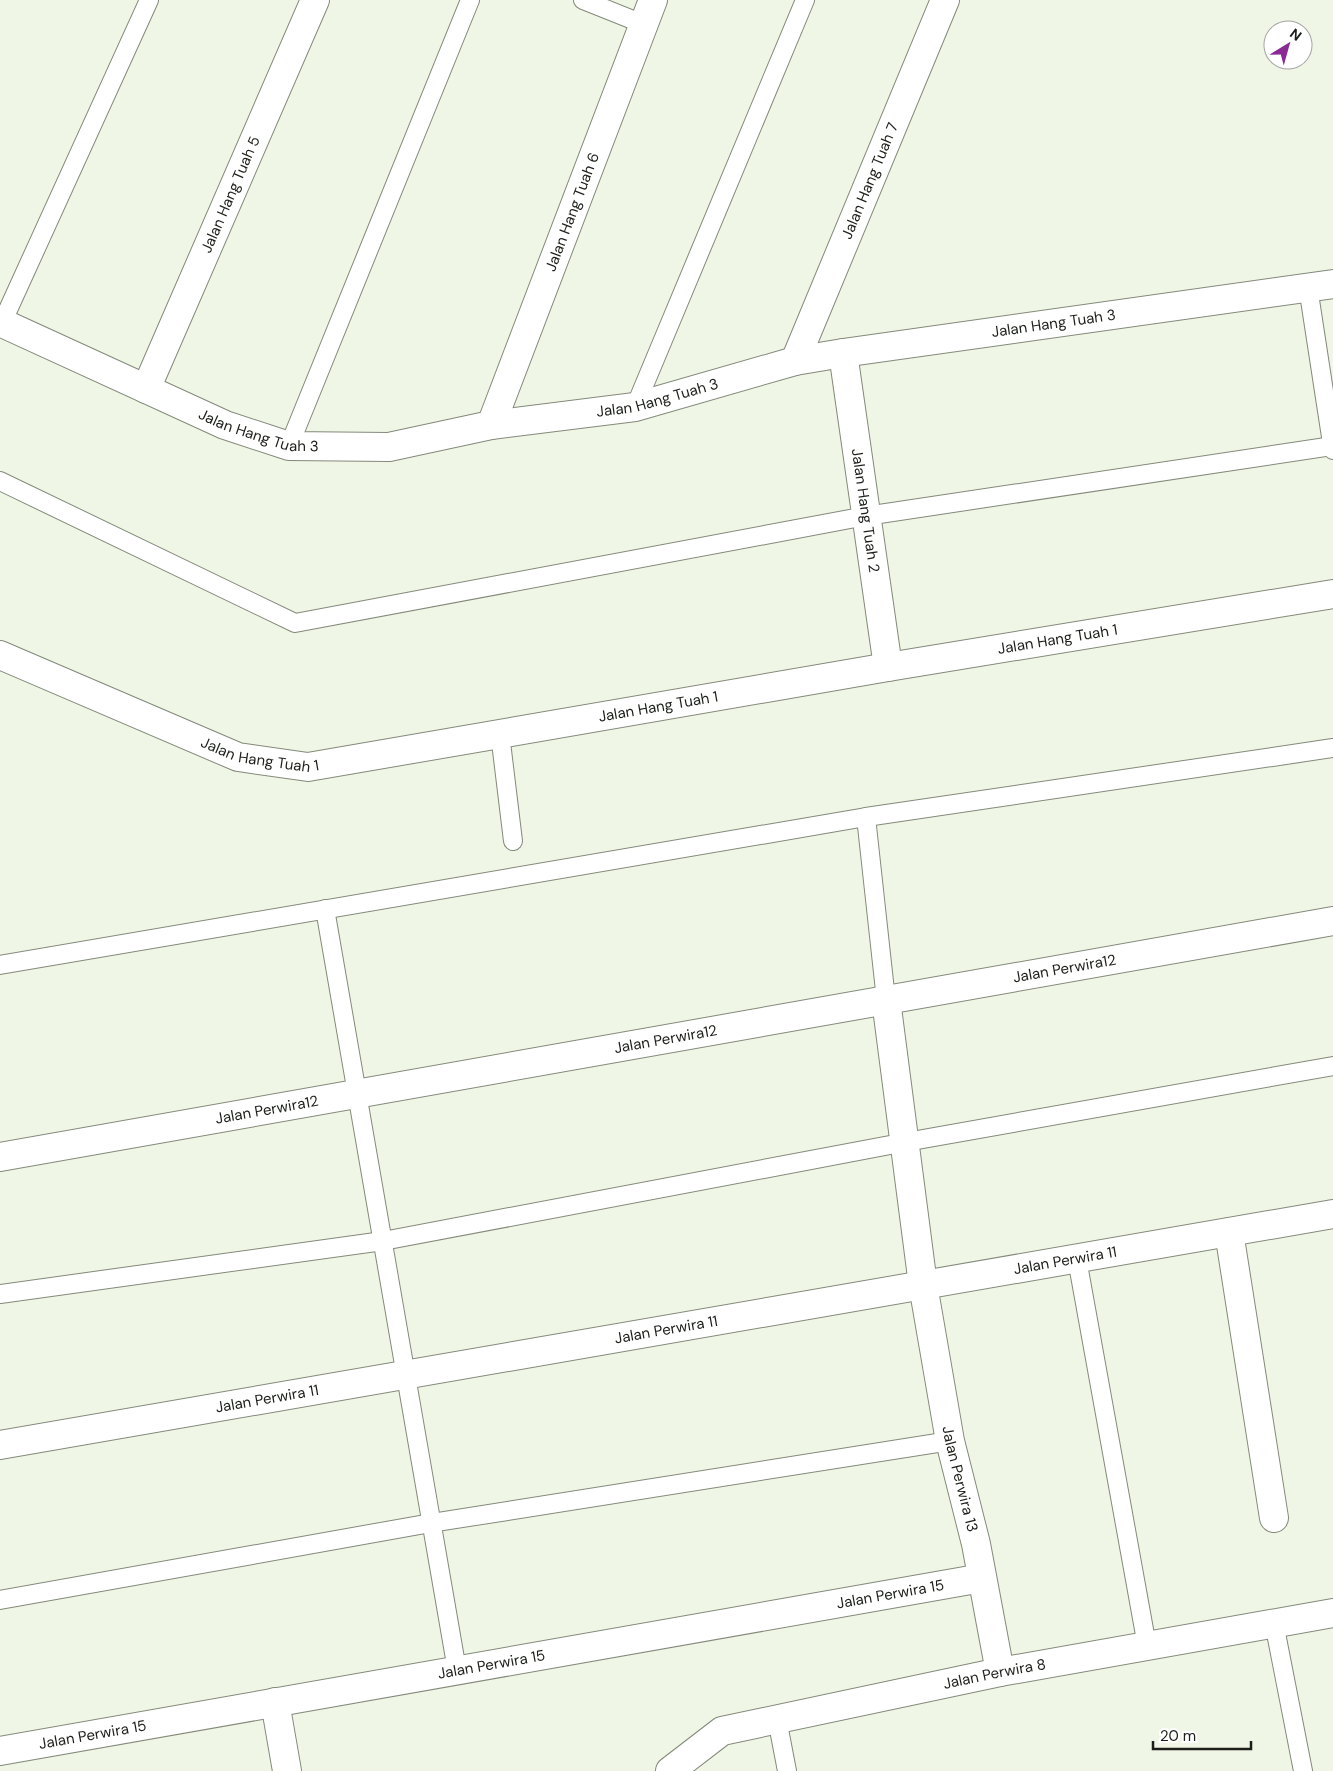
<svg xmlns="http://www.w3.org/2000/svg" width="1333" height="1771" font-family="'DM Sans',sans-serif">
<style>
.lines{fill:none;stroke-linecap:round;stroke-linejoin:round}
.service-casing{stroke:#838a7b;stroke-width:20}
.minor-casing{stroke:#838a7b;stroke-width:30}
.service{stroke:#fff;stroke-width:18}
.minor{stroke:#fff;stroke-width:28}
.labels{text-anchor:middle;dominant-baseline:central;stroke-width:5;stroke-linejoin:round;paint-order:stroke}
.street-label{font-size:15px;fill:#1c1f19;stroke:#fff}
</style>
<rect width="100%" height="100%" fill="#eff6e5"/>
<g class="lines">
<defs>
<g id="service">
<polyline points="583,0 643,24"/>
<polyline points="1308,287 1333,450"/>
<polyline points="2,323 149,0"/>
<polyline points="635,407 805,0"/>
<polyline points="289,446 470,0"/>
<polyline points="0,481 295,623 866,516 1333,446"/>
<polyline points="500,734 513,841"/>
<polyline points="866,817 886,1000"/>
<polyline points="325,909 457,1670"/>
<polyline points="0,965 866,817 1333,748"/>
<polyline points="1077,1259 1147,1646"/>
<polyline points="0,1294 383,1241 906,1142 1333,1066"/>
<polyline points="0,1600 431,1523 950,1441"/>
<polyline points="1274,1623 1303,1771"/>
<polyline points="777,1719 787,1771"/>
</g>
<g id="minor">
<path id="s1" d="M 0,322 L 225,425 L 289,446 L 389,447 L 491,425 L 635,407 L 795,361 L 843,353 L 1333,284"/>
<path id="s2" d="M 843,353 L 888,667"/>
<path id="s3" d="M 795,361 L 945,0"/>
<path id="s4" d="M 146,389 L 315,0"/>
<path id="s5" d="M 491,425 L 653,0"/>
<path id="s6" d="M 0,655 L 238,757 L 308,767 L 888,667 L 1333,594"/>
<path id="s7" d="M 886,1000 L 923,1285 L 950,1441 L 976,1544 L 1000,1672"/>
<path id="s8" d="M 0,1157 L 1333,921"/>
<polyline points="1229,1232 1274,1518"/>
<path id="s9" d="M 0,1445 L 1333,1214"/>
<polyline points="275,1702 287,1771"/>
<path id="s10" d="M 0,1751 L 982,1578"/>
<path id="s11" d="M 670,1771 L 722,1731 L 1000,1672 L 1333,1613"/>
</g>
</defs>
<!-- service casing -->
<use href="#service" class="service-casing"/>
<!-- minor casing -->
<use href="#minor" class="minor-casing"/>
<!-- service -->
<use href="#service" class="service"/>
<!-- minor -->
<use href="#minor" class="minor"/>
</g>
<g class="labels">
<!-- street labels -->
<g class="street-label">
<text stroke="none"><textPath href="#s3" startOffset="195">Jalan Hang Tuah 7</textPath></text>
<text stroke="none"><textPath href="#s4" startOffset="212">Jalan Hang Tuah 5</textPath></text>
<text stroke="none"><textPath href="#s5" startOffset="228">Jalan Hang Tuah 6</textPath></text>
<text stroke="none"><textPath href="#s1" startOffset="1092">Jalan Hang Tuah 3</textPath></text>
<text stroke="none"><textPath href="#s1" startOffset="688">Jalan Hang Tuah 3</textPath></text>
<text stroke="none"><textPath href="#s1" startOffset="282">Jalan Hang Tuah 3</textPath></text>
<text stroke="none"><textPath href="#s2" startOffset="159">Jalan Hang Tuah 2</textPath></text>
<text stroke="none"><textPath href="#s6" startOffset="1090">Jalan Hang Tuah 1</textPath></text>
<text stroke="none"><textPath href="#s6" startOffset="685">Jalan Hang Tuah 1</textPath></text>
<text stroke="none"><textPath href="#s6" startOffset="280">Jalan Hang Tuah 1</textPath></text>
<text stroke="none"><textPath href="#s8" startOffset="1081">Jalan Perwira12</textPath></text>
<text stroke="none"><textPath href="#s8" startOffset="676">Jalan Perwira12</textPath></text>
<text stroke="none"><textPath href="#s8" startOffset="271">Jalan Perwira12</textPath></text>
<text stroke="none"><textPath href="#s9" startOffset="1081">Jalan Perwira 11</textPath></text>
<text stroke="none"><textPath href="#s9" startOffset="676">Jalan Perwira 11</textPath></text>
<text stroke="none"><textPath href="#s9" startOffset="271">Jalan Perwira 11</textPath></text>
<text stroke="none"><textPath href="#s7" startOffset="485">Jalan Perwira 13</textPath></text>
<text stroke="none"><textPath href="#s10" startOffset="904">Jalan Perwira 15</textPath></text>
<text stroke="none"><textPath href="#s10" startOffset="499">Jalan Perwira 15</textPath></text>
<text stroke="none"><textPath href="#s11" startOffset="344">Jalan Perwira 8</textPath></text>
<text stroke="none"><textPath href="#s10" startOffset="94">Jalan Perwira 15</textPath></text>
</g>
</g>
<!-- north arrow -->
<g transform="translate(1288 45) rotate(37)"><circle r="24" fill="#ffffff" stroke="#a4a5a3"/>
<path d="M0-4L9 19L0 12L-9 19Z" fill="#8a2b95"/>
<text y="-8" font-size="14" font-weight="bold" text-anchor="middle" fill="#1c1f19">N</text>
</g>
<!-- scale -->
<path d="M1153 1741v8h98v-8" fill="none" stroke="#1c1f19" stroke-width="2.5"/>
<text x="1160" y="1741" font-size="15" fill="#1c1f19" stroke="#ffffff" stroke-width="4" paint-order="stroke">20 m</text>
</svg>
